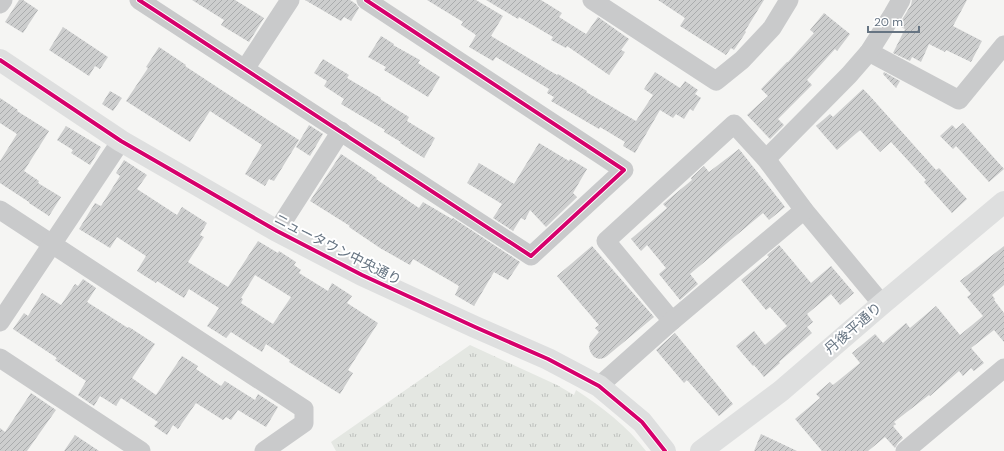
<svg xmlns="http://www.w3.org/2000/svg" width="1004" height="451" font-family="'DM Sans','Noto Sans JP',sans-serif">
<style>
.grass{fill:url(#grass-tufts)}
.building{fill:url(#building-hatch);fill-rule:evenodd}
.lines{fill:none;stroke-linecap:round;stroke-linejoin:round}
.street{stroke:#c9cacb;stroke-width:19}
.secondary{stroke:#dedfdf;stroke-width:22}
.cycleway-casing{stroke:#fff;stroke-width:6}
.cycleway{stroke:#d6006c;stroke-width:4}
.labels{text-anchor:middle;dominant-baseline:central;stroke-width:4;stroke-linejoin:round;paint-order:stroke}
.street-label{font-size:14px;fill:#667482;stroke:#fff}
</style>
<defs>
<pattern id="grass-tufts" width="24" height="20" patternUnits="userSpaceOnUse"><rect width="24" height="20" fill="#e4e7e2"/><path d="M3 7l-1-3M5 7V3M7 7l1-3M15 17l-1-3M17 17v-4M19 17l1-3" fill="none" stroke="#bdc0bd"/></pattern>
<pattern id="building-hatch" width="6" height="6" patternUnits="userSpaceOnUse"><rect width="6" height="6" fill="#cdcece"/><path d="M-1 1l2-2M0 6l6-6M5 7l2-2" fill="none" stroke="#aaacad"/></pattern>
</defs>
<rect width="100%" height="100%" fill="#f5f5f3"/>
<!-- grass -->
<path class="grass" d="M 470,345 L 557,385 L 574,395 L 576,390 C 602,407 627,426 646,451 L 336,451 L 331,442 Z"/>
<!-- building -->
<g class="building">
<polygon points="19,0 23,0 38,10 23,33 5,22"/>
<polygon points="192,0 235,0 264,18 249,42 221,25 224,20"/>
<polygon points="305,0 350,0 356,4 359,8 351,21 344,17 341,21"/>
<polygon points="427,0 476,0 503,16 491,36 557,75 558,74 587,91 586,92 636,121 653,95 644,89 655,72 680,88 685,81 698,90 695,94 701,98 693,111 690,109 684,119 676,114 673,118 660,110 635,153 623,146 625,142 600,127 599,129 551,101 554,97 547,93 549,89 496,57 493,61 469,47 476,35 461,25 463,22"/>
<polygon points="486,0 541,0 562,13 559,17 586,34 598,17 629,39 621,50 625,52 609,75 567,46 566,48 551,40 553,37 519,17 518,19"/>
<polygon points="658,0 764,0 745,31 746,32 734,50 731,48 726,55 680,26 685,18"/>
<polygon points="912,0 967,0 953,26 982,41 971,62 946,50 945,52 929,44 921,62 912,57 910,61 893,53 905,29 898,26 911,5"/>
<polygon points="824,13 850,34 837,51 835,49 807,80 812,85 778,119 784,125 770,139 747,115 768,96 761,89 787,62 788,62 814,33 810,30"/>
<polygon points="63,27 108,57 100,69 95,66 89,76 49,50"/>
<polygon points="381,36 394,44 393,45 420,60 418,63 440,77 428,97 384,70 386,67 368,57"/>
<polygon points="159,47 186,65 185,66 223,91 299,140 274,181 269,179 265,186 245,174 262,145 210,111 190,142 126,101 148,68 146,67"/>
<polygon points="323,59 349,75 347,78 381,98 380,99 409,117 407,121 435,138 424,158 400,143 401,142 384,132 385,130 341,104 344,99 324,86 327,81 314,73"/>
<polygon points="884,72 900,81 896,88 883,74"/>
<polygon points="863,89 868,94 936,170 939,168 967,199 952,213 924,182 926,180 891,142 880,152 860,130 837,150 816,126 830,114 833,117"/>
<polygon points="110,91 122,98 113,111 102,104"/>
<polygon points="0,98 18,110 17,111 49,131 24,171 39,181 38,183 61,197 49,216 29,203 29,202 0,183 0,161 17,134 0,123"/>
<polygon points="963,123 1004,169 989,182 956,146 953,149 940,136 952,125 956,129"/>
<polygon points="309,125 323,134 310,156 296,147"/>
<polygon points="66,126 101,147 90,165 71,153 73,150 57,140"/>
<polygon points="539,143 569,161 570,159 587,169 573,193 577,197 546,227 530,210 525,220 521,218 513,231 493,218 502,204 467,183 479,163 514,184"/>
<polygon points="739,149 785,207 769,220 763,213 690,274 698,284 680,300 659,274 666,268 647,245 641,251 631,239 667,208 663,204 692,180 691,178 704,166 709,172"/>
<polygon points="341,154 377,178 376,179 419,208 423,202 452,219 453,218 520,262 508,280 494,272 474,306 455,295 459,286 413,259 410,265 380,248 349,227 350,226 310,201"/>
<path d="M 124,160 L 147,175 L 137,189 L 177,215 L 182,207 L 207,223 L 200,235 L 204,237 L 188,262 L 228,287 L 258,241 L 278,253 L 279,251 L 296,262 L 294,265 L 301,270 L 299,273 L 328,291 L 332,283 L 352,296 L 347,303 L 378,323 L 348,370 L 353,373 L 340,394 L 289,362 L 290,360 L 266,344 L 262,352 L 231,332 L 226,338 L 207,326 L 219,308 L 189,289 L 184,298 L 157,281 L 156,283 L 137,271 L 146,256 L 117,237 L 110,248 L 79,229 L 95,203 L 101,206 L 120,176 L 116,173 ZM 255,275 L 291,297 L 273,324 L 241,303 L 243,299 L 241,298 Z"/>
<polygon points="779,245 811,283 831,266 854,293 840,305 831,294 807,314 813,322 807,327 812,333 779,362 780,363 764,377 754,365 753,366 736,346 754,331 765,345 787,326 770,307 766,310 741,280 769,257 767,255"/>
<polygon points="592,246 654,317 607,356 604,358 599,359 594,357 591,353 589,348 590,343 599,332 595,328 599,325 557,276"/>
<polygon points="1004,246 1004,285 992,295 995,299 994,300 1004,313 1004,342 994,330 971,348 984,363 974,371 971,368 963,376 959,371 930,396 929,395 894,422 896,424 893,426 903,438 898,443 895,448 885,437 868,451 822,451 795,419 820,398 816,394 830,382 833,385 860,363 852,353 875,334 883,343 906,323 910,328 936,306 960,335 983,316 967,297 971,294 960,281"/>
<polygon points="83,279 96,288 87,302 128,328 129,327 155,344 132,378 156,395 182,356 198,366 196,369 221,386 225,381 255,400 258,394 278,407 266,427 238,410 231,420 226,417 223,420 196,403 178,429 173,425 167,435 154,426 158,422 121,398 116,406 100,396 94,406 78,395 86,381 55,360 57,358 13,329 24,313 28,316 42,293 61,305 75,284 78,286"/>
<polygon points="675,333 733,404 719,416 687,380 684,383 656,350"/>
<polygon points="31,393 56,410 27,451 0,451 0,428 5,432"/>
<polygon points="761,434 797,451 754,451"/>
<polygon points="75,435 99,451 64,451"/>
</g>
<g class="lines">
<!-- street -->
<g class="street">
<polyline points="139,0 531,256 624,170 366,0"/>
<polyline points="592,0 716,81 742,60 772,28 789,0"/>
<polyline points="0,4 3,0"/>
<polyline points="869,52 959,100 1004,45"/>
<polyline points="245,69 290,0"/>
<polyline points="766,159 849,75 869,52 893,14 901,0"/>
<polyline points="0,210 304,409 304,423 264,451"/>
<polyline points="277,231 341,131"/>
<polyline points="672,321 606,241 734,124 766,159 804,210 882,304"/>
<polyline points="0,322 121,141"/>
<polyline points="0,358 141,451"/>
<polyline points="599,386 672,321 804,210"/>
<polyline points="905,451 1004,368"/>
</g>
<!-- secondary -->
<g class="secondary">
<polyline points="0,60 121,141 277,231 362,275 475,327 548,359 599,386 642,422 665,451"/>
<polyline points="701,451 781,391 882,304 1004,202"/>
</g>
<defs>
<g id="cycleway">
<polyline points="139,0 531,256 624,170 366,0"/>
<polyline points="0,60 121,141 277,231 362,275 475,327 548,359 599,386 642,422 665,451"/>
</g>
</defs>
<!-- cycleway casing -->
<use href="#cycleway" class="cycleway-casing"/>
<!-- cycleway -->
<use href="#cycleway" class="cycleway"/>
</g>
<g class="labels">
<!-- street labels -->
<g class="street-label">
<text transform="translate(338 249) rotate(27)">ニュータウン中央通り</text>
<text transform="translate(853 328) rotate(-41)">丹後平通り</text>
</g>
</g>
<!-- scale -->
<path d="M868 26v6h51v-6" fill="none" stroke="#667482" stroke-width="2"/>
<text x="874" y="26" font-size="12" fill="#667482" stroke="#ffffff" stroke-width="3" paint-order="stroke">20 m</text>
</svg>
